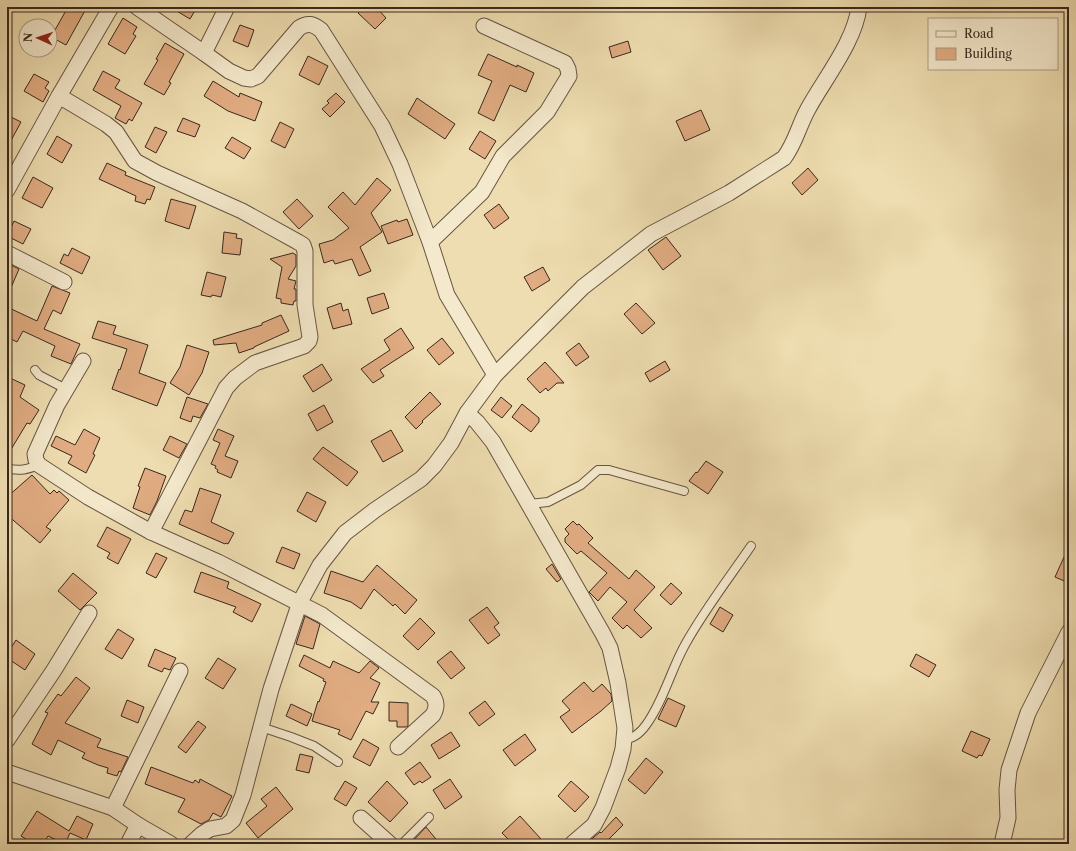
<svg xmlns="http://www.w3.org/2000/svg" width="1076" height="851" font-family="'Libre Caslon Text',serif">
<style>
.building{fill:#e1ac82;stroke:#38281f}
.lines{fill:none;stroke-linecap:round;stroke-linejoin:round}
.service-casing{stroke:#665543;stroke-width:10}
.minor-casing{stroke:#665543;stroke-width:17}
.service{stroke:#f4e9cc;stroke-width:8}
.minor{stroke:#f4e9cc;stroke-width:15}
</style>
<rect width="100%" height="100%" fill="#eeddb0"/>
<filter id="stains"><feTurbulence type="fractalNoise" baseFrequency=".005" numOctaves="4"/><feColorMatrix values="0 0 0 0 .2 0 0 0 0 .09 0 0 0 0 .02 0 0 0 .5 -.17"/></filter>
<radialGradient id="worn" r=".72"><stop offset=".6" stop-color="#630" stop-opacity="0"/><stop offset="1" stop-color="#630" stop-opacity=".3"/></radialGradient>
<!-- building -->
<g class="building">
<polygon points="68,7 87,7 66,45 51,37"/>
<polygon points="170,7 197,7 190,19"/>
<polygon points="364,7 376,7 386,18 375,29 358,13"/>
<polygon points="123,18 137,27 133,34 136,36 125,54 108,44"/>
<polygon points="240,25 254,30 248,47 233,41"/>
<polygon points="628,41 631,52 612,58 609,47"/>
<polygon points="165,43 184,54 169,82 171,83 164,95 144,84 158,60 156,59"/>
<polygon points="488,54 517,67 517,65 534,73 526,92 510,85 494,121 478,113 492,81 478,75"/>
<polygon points="308,56 328,66 319,85 299,75"/>
<polygon points="103,71 120,80 115,88 142,103 132,121 129,119 126,124 115,118 121,106 93,90"/>
<polygon points="34,74 49,82 45,88 49,91 43,102 24,91"/>
<polygon points="213,81 239,97 240,93 262,102 255,121 228,111 204,96"/>
<polygon points="336,93 345,102 330,117 322,109 329,103 327,101"/>
<polygon points="417,98 455,124 445,139 408,114"/>
<polygon points="701,110 710,130 685,141 676,121"/>
<polygon points="7,115 21,122 7,148"/>
<polygon points="183,118 200,125 195,137 177,131"/>
<polygon points="280,122 294,129 285,148 271,141"/>
<polygon points="155,127 167,132 156,153 145,147"/>
<polygon points="480,131 496,141 485,159 469,149"/>
<polygon points="57,136 72,145 62,163 47,154"/>
<polygon points="232,137 251,148 244,159 225,148"/>
<polygon points="107,163 126,172 125,175 155,187 150,200 147,199 145,204 135,201 136,196 99,179"/>
<polygon points="808,168 818,180 802,195 792,183"/>
<polygon points="33,177 53,188 42,208 22,198"/>
<polygon points="377,178 391,190 371,213 382,232 360,247 371,271 359,276 352,259 335,264 333,260 324,263 319,244 333,240 349,228 328,207 343,192 355,205"/>
<polygon points="171,199 196,206 189,229 165,221"/>
<polygon points="297,199 313,216 299,229 283,212"/>
<polygon points="499,204 509,218 494,229 484,215"/>
<polygon points="407,219 413,235 388,244 381,226 397,220 398,222"/>
<polygon points="14,221 31,229 23,244 7,236"/>
<polygon points="224,232 237,234 236,238 242,239 240,255 222,253"/>
<polygon points="666,237 681,256 663,270 648,250"/>
<polygon points="72,248 90,257 82,274 60,263 64,254 68,256"/>
<polygon points="293,253 296,255 296,266 288,279 296,281 294,289 296,289 296,301 294,301 293,305 281,303 281,299 276,298 282,267 270,259"/>
<polygon points="7,263 19,269 7,297"/>
<polygon points="543,267 550,280 532,291 524,277"/>
<polygon points="207,272 226,277 221,297 212,295 211,297 201,295"/>
<polygon points="52,286 70,293 61,314 53,310 44,329 80,344 71,364 51,356 55,346 23,331 17,342 7,337 7,307 37,321"/>
<polygon points="384,293 389,308 372,314 367,298"/>
<polygon points="341,303 343,311 348,309 352,324 333,329 327,308"/>
<polygon points="636,303 655,323 642,334 624,314"/>
<polygon points="281,315 289,331 254,347 254,348 239,353 236,343 214,345 213,340 262,325 262,323"/>
<polygon points="98,321 116,326 113,334 148,345 139,373 166,383 157,406 112,389 119,369 120,370 127,349 92,338"/>
<polygon points="401,328 414,348 380,370 384,376 373,383 361,369 390,350 384,340"/>
<polygon points="442,338 454,353 439,365 427,350"/>
<polygon points="579,343 589,357 576,366 566,353"/>
<polygon points="187,345 209,352 202,373 189,395 170,383 180,367"/>
<polygon points="665,361 670,370 650,382 645,373"/>
<polygon points="545,362 564,383 557,383 548,391 546,388 540,393 527,379"/>
<polygon points="322,364 332,380 313,392 303,376"/>
<polygon points="10,378 25,385 20,397 39,410 30,424 27,423 7,456 7,385"/>
<polygon points="430,392 441,404 422,421 423,422 416,429 405,417"/>
<polygon points="187,397 208,404 200,418 193,416 191,422 180,418"/>
<polygon points="501,397 512,406 502,418 491,410"/>
<polygon points="522,404 539,418 539,422 531,432 512,417"/>
<polygon points="324,405 333,422 317,431 308,414"/>
<polygon points="84,429 100,438 93,454 95,455 86,473 68,463 72,456 51,446 56,436 75,445"/>
<polygon points="218,429 234,436 225,456 238,461 231,478 217,472 218,470 215,468 216,466 211,464 220,443 213,440"/>
<polygon points="391,430 403,451 383,462 371,441"/>
<polygon points="170,436 187,444 179,458 163,450"/>
<polygon points="323,447 358,472 347,486 313,459"/>
<polygon points="706,461 723,472 708,494 689,481 696,472 697,473"/>
<polygon points="145,468 166,476 157,501 150,515 133,508 140,487 138,486"/>
<polygon points="32,475 50,494 54,490 57,493 59,491 69,500 46,527 51,530 40,543 7,515 7,497"/>
<polygon points="200,488 221,495 211,522 234,533 228,544 226,543 225,544 179,524 185,510 192,512"/>
<polygon points="307,492 326,502 316,522 297,511"/>
<polygon points="573,521 577,525 579,524 593,538 588,543 629,579 636,570 655,587 634,610 652,628 641,638 627,625 623,629 612,618 627,602 610,587 598,601 589,592 607,573 581,551 577,554 565,542 565,538 569,534 565,529"/>
<polygon points="107,527 131,539 118,564 107,558 110,553 97,546"/>
<polygon points="1069,546 1069,583 1055,577"/>
<polygon points="282,547 300,554 294,569 276,562"/>
<polygon points="156,553 167,558 156,578 146,573"/>
<polygon points="552,564 561,579 557,582 546,569"/>
<polygon points="377,565 417,600 405,614 395,604 393,606 374,589 361,609 351,602 324,593 331,571 363,582"/>
<polygon points="201,572 229,582 227,588 261,604 252,622 233,612 236,607 194,592"/>
<polygon points="73,573 97,593 80,610 58,591"/>
<polygon points="671,583 682,593 671,605 660,595"/>
<polygon points="487,607 499,623 494,627 500,635 488,644 469,620"/>
<polygon points="720,607 733,615 723,632 710,624"/>
<polygon points="305,616 320,624 313,649 296,644"/>
<polygon points="420,618 435,633 418,650 403,636"/>
<polygon points="118,629 134,639 122,659 105,649"/>
<polygon points="16,640 35,654 25,670 7,658 7,654"/>
<polygon points="155,649 176,658 170,670 164,668 162,672 148,666"/>
<polygon points="451,651 465,668 451,679 437,662"/>
<polygon points="916,654 936,665 929,677 910,666"/>
<polygon points="304,655 330,668 333,661 359,673 370,661 379,668 370,678 380,683 371,702 379,702 373,714 366,711 351,740 338,734 340,730 312,721 318,701 319,702 326,682 323,681 324,679 299,666"/>
<polygon points="218,658 236,669 223,689 205,678"/>
<polygon points="76,677 90,688 65,723 101,739 97,747 128,757 121,772 119,771 117,776 107,773 108,768 98,765 82,758 85,753 58,740 51,755 32,744 48,713 45,712 58,694 61,696"/>
<polygon points="584,682 593,692 602,684 611,694 612,701 601,711 572,733 560,717 570,710 562,701"/>
<polygon points="668,698 685,706 676,727 658,719"/>
<polygon points="127,700 144,707 138,723 121,716"/>
<polygon points="485,701 495,714 479,726 469,713"/>
<polygon points="389,702 408,703 408,726 406,727 397,727 397,721 389,721"/>
<polygon points="291,704 312,714 307,726 286,716"/>
<polygon points="198,721 206,727 186,753 178,747"/>
<polygon points="971,731 990,739 982,756 979,755 977,758 962,751"/>
<polygon points="451,732 460,746 439,759 431,745"/>
<polygon points="525,734 536,750 515,766 503,750"/>
<polygon points="363,739 379,748 370,766 353,757"/>
<polygon points="300,754 313,757 309,773 296,770"/>
<polygon points="646,758 663,772 645,794 628,780"/>
<polygon points="420,762 431,777 422,783 420,781 414,785 405,773"/>
<polygon points="151,767 193,783 195,780 199,783 200,779 232,796 221,817 213,813 209,820 201,824 178,812 185,799 145,784"/>
<polygon points="450,779 462,797 445,809 433,790"/>
<polygon points="345,781 357,788 346,806 334,799"/>
<polygon points="387,781 408,803 390,822 368,802"/>
<polygon points="571,781 589,797 575,812 558,796"/>
<polygon points="276,787 293,809 258,838 246,823 267,806 261,799"/>
<polygon points="37,811 69,831 77,816 93,824 86,840 70,833 65,844 48,836 43,844 34,844 21,836"/>
<polygon points="520,816 541,839 536,844 513,844 502,833"/>
<polygon points="616,817 623,825 608,840 611,844 586,844 600,832 601,833"/>
<polygon points="426,827 440,844 410,844"/>
</g>
<g class="lines">
<defs>
<g id="service">
<polyline points="35,370 39,375 66,389"/>
<path d="M 7,468 C 19,472 28,469 39,465"/>
<polyline points="529,504 548,502 581,485 598,470 609,470 684,491"/>
<polyline points="261,727 291,737 314,746 338,762"/>
<path d="M 624,739 C 633,739 641,732 646,725 C 664,700 671,669 686,643 C 705,609 729,578 751,546"/>
<polyline points="402,844 429,817"/>
</g>
<g id="minor">
<path d="M 137,7 L 204,53 L 229,71 L 244,78 L 251,79 L 258,76 L 299,28 C 308,22 313,24 321,30 L 382,126 L 400,164 L 430,242 L 447,295 L 495,375"/>
<polyline points="204,53 227,7"/>
<polyline points="59,96 106,124 116,132 135,161 157,173 242,211 298,242 303,245 305,251 305,305 310,337 309,341 304,346 255,363 235,378 226,388 151,532"/>
<polyline points="7,190 59,96 111,7"/>
<polyline points="430,242 482,192 503,156 547,112 569,76 568,69 565,63 484,26"/>
<polyline points="7,253 64,282"/>
<path d="M 83,361 L 57,405 L 35,454 L 36,460 L 39,465 L 88,497 L 151,532 L 218,562 L 322,615 L 433,696 C 437,703 437,707 433,715 L 398,747"/>
<polyline points="467,413 477,422 493,442 603,634 610,648 618,683 625,728 623,749 618,768 603,808 594,825 572,844"/>
<polyline points="7,740 54,670 89,613"/>
<polyline points="7,772 113,808 138,825 171,844"/>
<polyline points="113,808 180,671"/>
<polyline points="361,818 390,844"/>
<polyline points="128,844 138,825"/>
<path d="M 191,844 L 202,834 L 210,829 L 226,826 L 233,820 L 243,795 L 271,689 L 300,602 L 320,565 L 345,533 L 375,510 L 421,479 L 434,466 L 451,443 L 467,413 L 495,375 L 583,287 L 651,234 L 729,193 L 784,158 C 795,144 799,125 808,109 C 825,78 855,41 859,7"/>
<polyline points="1002,844 1008,818 1007,790 1009,770 1028,713 1069,632"/>
</g>
</defs>
<!-- service casing -->
<use href="#service" class="service-casing"/>
<!-- minor casing -->
<use href="#minor" class="minor-casing"/>
<!-- service -->
<use href="#service" class="service"/>
<!-- minor -->
<use href="#minor" class="minor"/>
</g>
<!-- margin -->
<rect width="1076" height="851" fill="none" stroke="#eeddb0" stroke-width="24"/>
<rect x="8" y="8" width="1060" height="835" fill="none" stroke="#38281f" stroke-width="2"/>
<rect x="12" y="12" width="1052" height="827" fill="none" stroke="#38281f"/>
<!-- legend -->
<rect x="928" y="18" width="130" height="52" fill="#f4e9cc" stroke="#a99c87"/>
<rect x="936" y="31" width="20" height="6" fill="#f4e9cc" stroke="#a99c87"/>
<text x="964" y="38" font-size="12" fill="#38281f">Road</text>
<rect x="936" y="48" width="20" height="12" fill="#e1ac82" stroke="#a99c87"/>
<text x="964" y="58" font-size="12" fill="#38281f">Building</text>
<!-- north arrow -->
<g transform="translate(38 38) rotate(273)"><circle r="19" fill="#f4e9cc" stroke="#a99c87"/>
<path d="M0-3L7 15L0 10L-7 15Z" fill="#8f2418"/>
<text y="-6" font-size="11" font-weight="bold" text-anchor="middle" fill="#38281f">N</text>
</g>
<rect width="100%" height="100%" filter="url(#stains)"/>
<rect width="100%" height="100%" fill="url(#worn)"/>
</svg>
